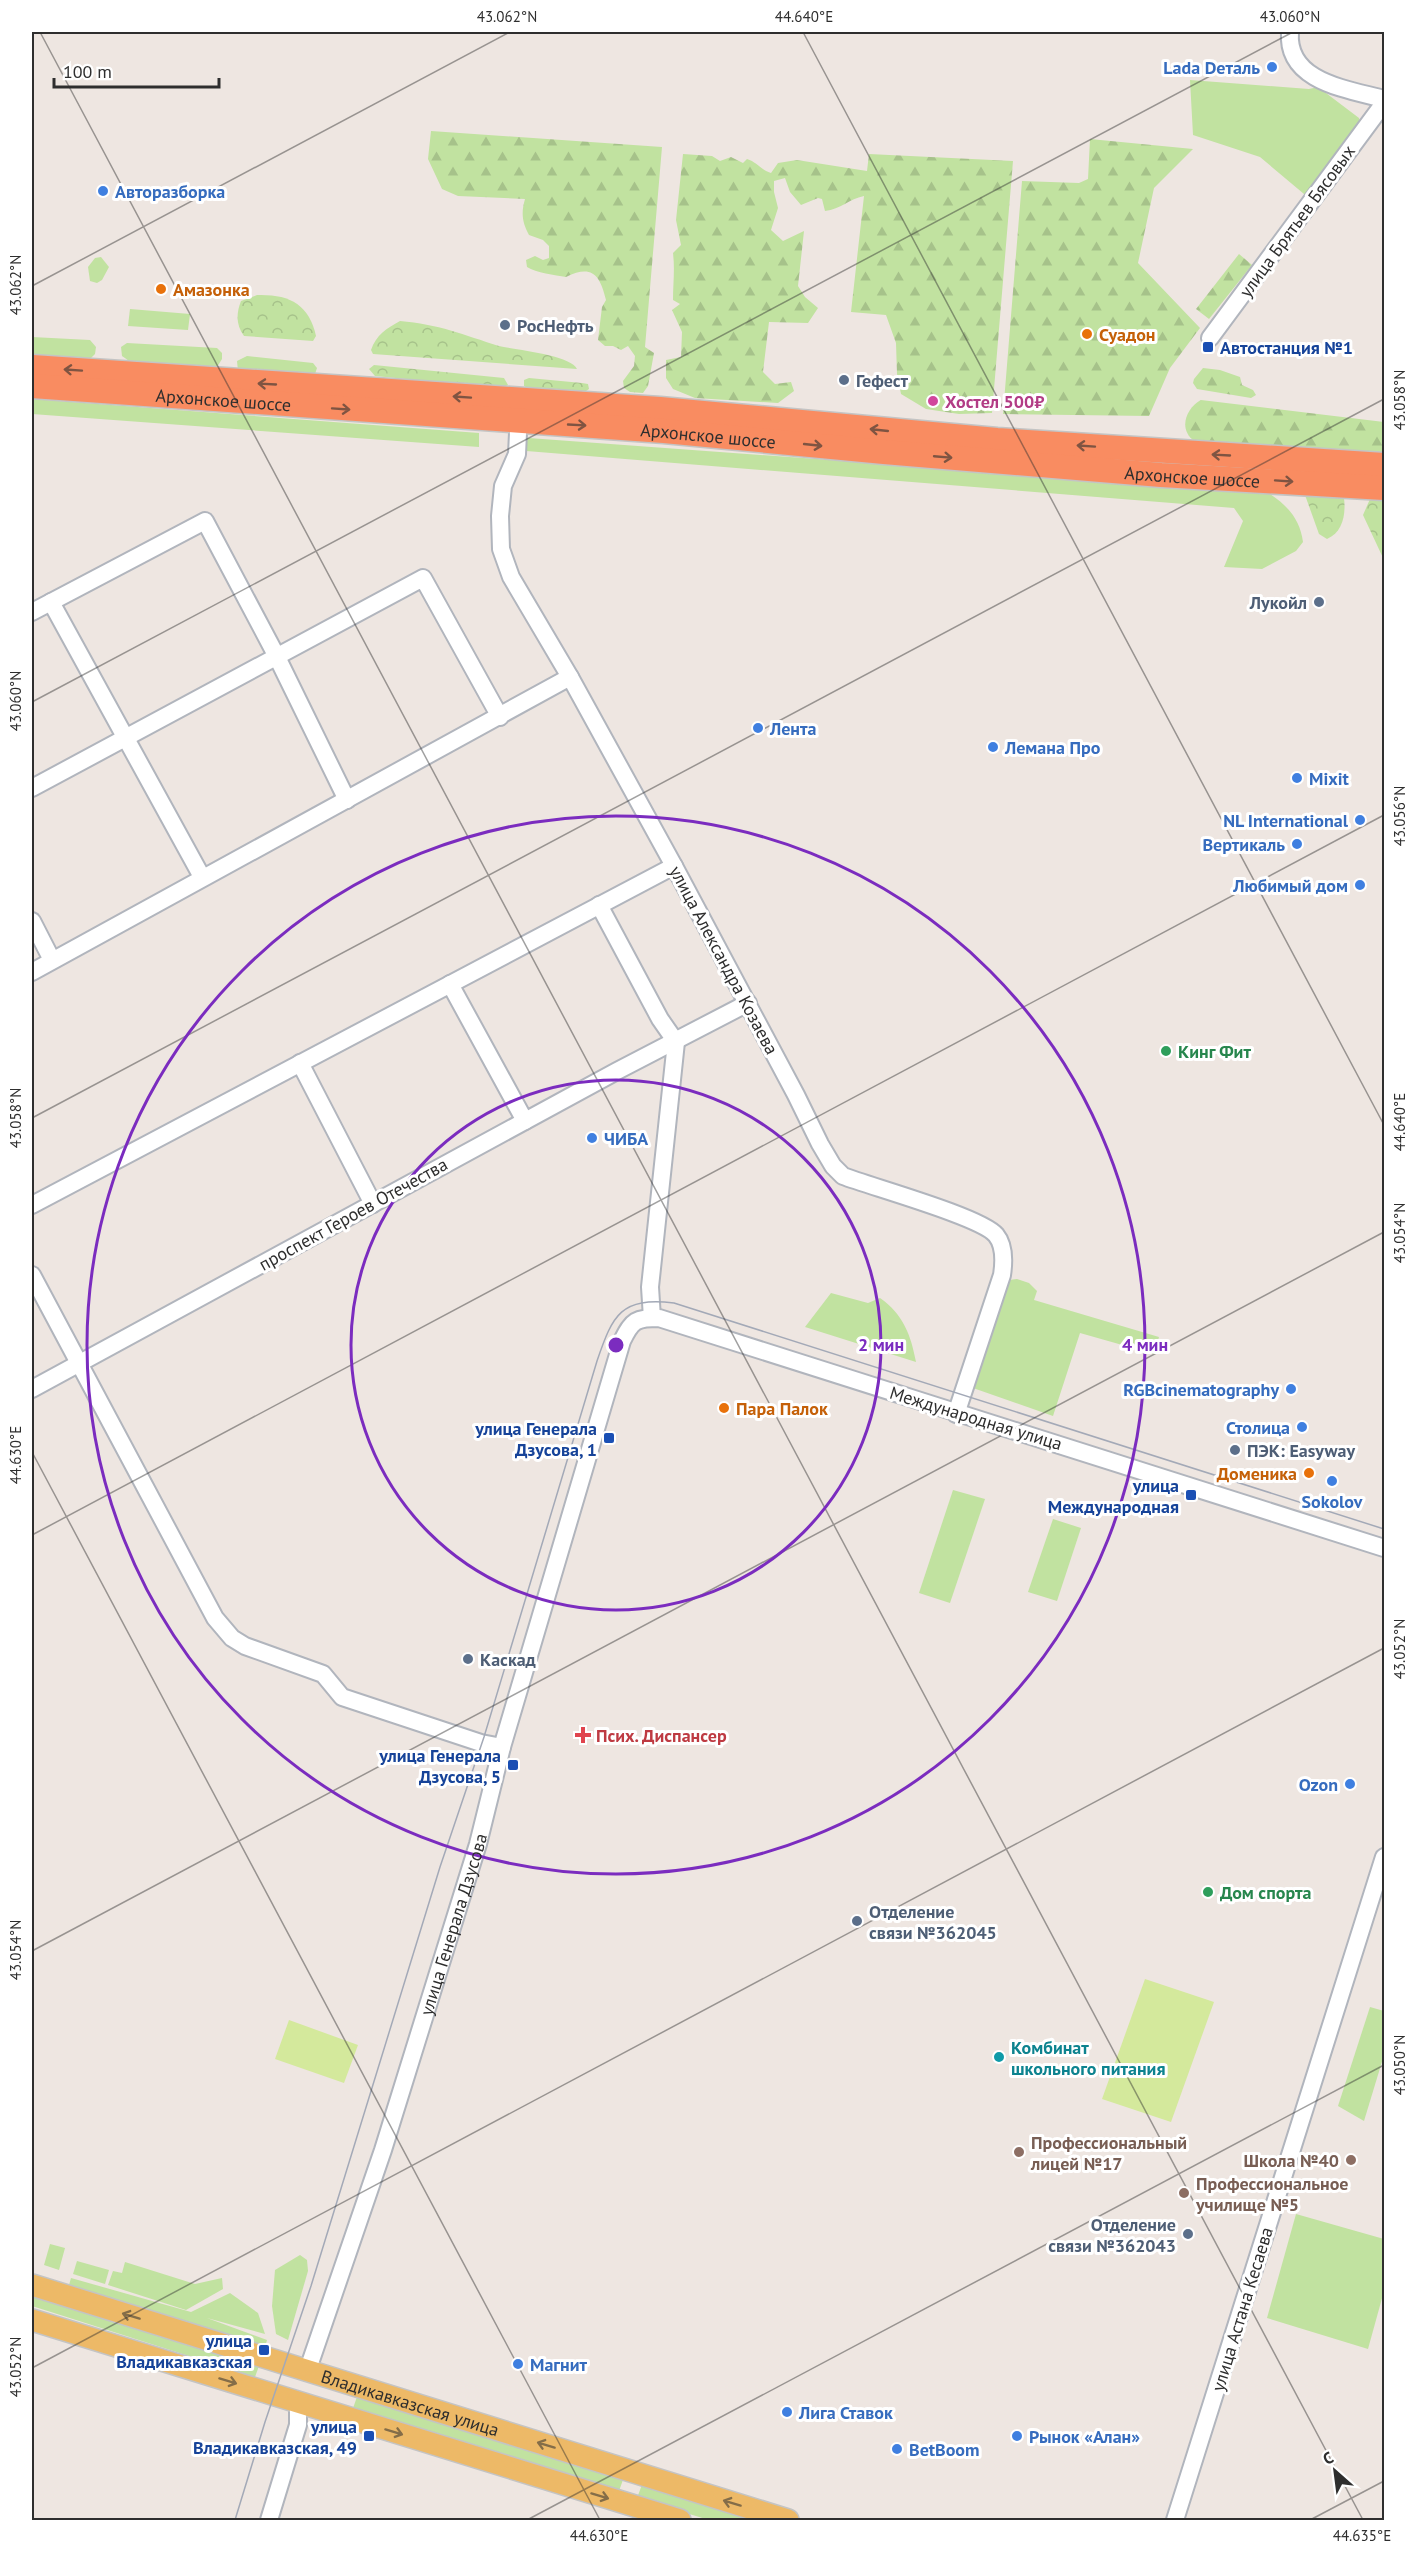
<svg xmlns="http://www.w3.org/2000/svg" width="1416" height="2552" font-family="'PT Sans',sans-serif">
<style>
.grass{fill:#c1e2a0}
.forest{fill:url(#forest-firs)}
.park{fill:url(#park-crowns)}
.pitch{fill:#d4e99c}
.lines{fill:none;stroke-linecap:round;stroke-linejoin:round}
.minor-casing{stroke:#b1b5bd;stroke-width:20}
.major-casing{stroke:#c4c4c4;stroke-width:24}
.highway-casing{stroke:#c4c4c4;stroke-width:27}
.minor{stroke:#fff;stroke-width:16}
.major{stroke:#edb967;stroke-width:21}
.highway{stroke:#f98c61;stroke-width:24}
.tram{stroke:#a3a9b7;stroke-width:1.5}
.oneway{stroke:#7f5442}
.oneway2{stroke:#846d48}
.ticks{fill:none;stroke:#2e2e2e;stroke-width:1.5;stroke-opacity:0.45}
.ring{fill:none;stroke:#7b2cbf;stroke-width:3}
.shop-dot{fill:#3f7fe0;stroke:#fff;stroke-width:2}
.food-dot{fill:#e8710a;stroke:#fff;stroke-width:2}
.service-dot{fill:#5c6f8a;stroke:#fff;stroke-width:2}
.transit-dot{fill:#1a4fb4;stroke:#fff;stroke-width:2}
.hotel-dot{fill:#d1479c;stroke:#fff;stroke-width:2}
.leisure-dot{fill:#2e9e5b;stroke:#fff;stroke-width:2}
.health-dot{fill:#e0444e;stroke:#fff;stroke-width:2}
.culture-dot{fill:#0f9aa8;stroke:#fff;stroke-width:2}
.education-dot{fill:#8d6e63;stroke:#fff;stroke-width:2}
.labels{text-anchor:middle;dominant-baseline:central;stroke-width:6;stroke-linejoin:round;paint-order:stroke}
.shop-label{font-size:18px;font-weight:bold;fill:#366cbe;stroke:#fff;text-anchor:start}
.street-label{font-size:18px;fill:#2e2e2e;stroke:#fff}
.food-label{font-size:18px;font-weight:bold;fill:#c56008;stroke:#fff;text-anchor:start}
.service-label{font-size:18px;font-weight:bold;fill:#4e5e75;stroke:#fff;text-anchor:start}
.transit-label{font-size:18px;font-weight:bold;fill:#164399;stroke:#fff;text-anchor:end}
.hotel-label{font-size:18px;font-weight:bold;fill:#b23c85;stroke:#fff;text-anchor:start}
.leisure-label{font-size:18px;font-weight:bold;fill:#27864d;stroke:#fff;text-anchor:start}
.health-label{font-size:18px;font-weight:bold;fill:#be3a42;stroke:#fff;text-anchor:start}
.culture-label{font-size:18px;font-weight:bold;fill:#0d838f;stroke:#fff;text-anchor:start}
.education-label{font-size:18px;font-weight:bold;fill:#785e54;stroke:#fff;text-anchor:start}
.centre{fill:#7b2cbf;stroke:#fff;stroke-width:3}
.ring-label{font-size:18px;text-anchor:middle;font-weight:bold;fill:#7b2cbf;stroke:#fff;stroke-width:6;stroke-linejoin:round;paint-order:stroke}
.neatline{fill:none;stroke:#2e2e2e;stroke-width:2}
.ticks-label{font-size:15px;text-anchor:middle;fill:#2e2e2e}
</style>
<defs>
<pattern id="forest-firs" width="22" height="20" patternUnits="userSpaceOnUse" patternTransform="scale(1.5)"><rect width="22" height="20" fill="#c1e2a0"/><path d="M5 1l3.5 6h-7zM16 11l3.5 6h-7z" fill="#a6c28a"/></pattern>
<pattern id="park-crowns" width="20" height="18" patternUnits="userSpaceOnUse" patternTransform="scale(1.5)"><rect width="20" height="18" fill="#c1e2a0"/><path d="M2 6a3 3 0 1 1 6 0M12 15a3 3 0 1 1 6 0" fill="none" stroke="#a6c28a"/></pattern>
</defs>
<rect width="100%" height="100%" fill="#eee6e1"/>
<!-- grass -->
<g class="grass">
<polygon points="1190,80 1309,89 1318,87 1359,118 1360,122 1307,194 1304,194 1260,157 1193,135"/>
<polygon points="101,257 109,267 102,280 97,283 90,281 88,267 95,258"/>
<polygon points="130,309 190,314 188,330 128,326"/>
<polygon points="32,337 90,340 96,347 95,354 89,360 32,357"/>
<polygon points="127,343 217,348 222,353 222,359 217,367 205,370 132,363 122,356 121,347"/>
<polygon points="247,356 313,363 317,368 314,377 238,371 237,361"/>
<polygon points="32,399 479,433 479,447 32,414"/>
<path d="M 515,437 L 1267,492 C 1286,504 1300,518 1303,542 L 1296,551 L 1262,569 L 1224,567 L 1243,521 L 1234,508 L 514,450 Z"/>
<polygon points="1017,1279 1029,1283 1037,1291 1034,1300 1159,1337 1154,1354 1080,1333 1053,1416 973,1388 1006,1283 1009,1280"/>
<path d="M 831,1293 L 868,1303 L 880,1298 C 903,1314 911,1335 916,1362 L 805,1327 Z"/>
<polygon points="953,1490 985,1499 950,1603 919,1593"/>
<polygon points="1053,1519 1081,1528 1057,1601 1028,1592"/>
<polygon points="1370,2007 1384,2011 1384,2055 1364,2121 1338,2106"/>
<polygon points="1296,2214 1384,2239 1384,2291 1368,2349 1267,2318"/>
<polygon points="50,2244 65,2248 59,2270 44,2265"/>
<polygon points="300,2255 307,2260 308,2271 288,2340 276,2334 272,2306 275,2270"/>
<polygon points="77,2261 109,2270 105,2284 73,2274"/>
<polygon points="125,2262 195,2284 222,2278 223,2289 186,2310 108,2285 113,2271 122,2273"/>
<polygon points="71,2278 191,2312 230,2293 258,2313 265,2334 207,2318 267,2340 263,2354 67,2292"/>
<polygon points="32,2294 259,2366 255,2377 32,2306"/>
<polygon points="358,2394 624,2477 619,2491 352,2411"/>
<polygon points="643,2482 766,2520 709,2520 637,2498"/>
</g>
<!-- forest -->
<g class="forest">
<path d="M 431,131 L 662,147 L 645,347 L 654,353 L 648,386 L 643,393 L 630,392 L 624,388 L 623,381 L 634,366 L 635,356 L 628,346 L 621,350 L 613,346 L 605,346 L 598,340 L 602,307 L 606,300 C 600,275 592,264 566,277 C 555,275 536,273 527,267 L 526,260 L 535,256 L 543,260 L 549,258 L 549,246 L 543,240 L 529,235 C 522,222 521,213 525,199 L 458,196 L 442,189 L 428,159 Z"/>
<polygon points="1090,139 1193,149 1154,188 1138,263 1200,328 1170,368 1149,416 1003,414 1022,181 1079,183 1088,179"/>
<path d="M 683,154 L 712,156 L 720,161 L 731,157 L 743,163 L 747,159 C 757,162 761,170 771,173 L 778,163 L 797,160 L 867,171 L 869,154 L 1013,161 L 992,413 L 959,414 L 926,409 L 901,394 L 897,374 L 896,343 L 886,315 L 851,312 L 864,196 C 849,199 841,209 825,211 L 822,199 L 818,198 L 801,205 L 790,192 L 785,178 L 774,181 L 774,192 L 778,208 L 771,230 L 783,241 L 804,231 L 798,286 L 805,297 L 818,308 L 808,323 L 769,322 L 763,372 L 775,384 L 791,382 L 794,391 L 778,403 L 695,398 L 673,389 L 666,378 L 666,360 L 681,357 L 682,332 L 672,310 L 680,304 L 673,300 C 673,284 675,269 673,253 L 681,245 L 676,220 Z"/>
<polygon points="1239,254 1252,265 1209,319 1196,309"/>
<polygon points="1203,368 1220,370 1240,377 1242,385 1253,390 1256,395 1251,398 1197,389 1193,383 1194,379"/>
<path d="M 1201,400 L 1384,422 L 1384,460 L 1194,441 C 1178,429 1186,408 1201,400 Z"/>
</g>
<!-- park -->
<g class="park">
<path d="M 257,295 C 289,294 309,304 316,336 L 313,341 L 244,336 C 236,325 236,314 241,301 Z"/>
<path d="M 400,321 C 438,324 464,335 499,346 C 516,350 571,355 577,369 L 373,354 L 371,350 C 376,335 387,328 400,321 Z"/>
<polygon points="374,365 504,378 508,385 501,388 375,376 369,369"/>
<polygon points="529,378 582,383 588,384 589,389 583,393 528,388 524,386 524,380"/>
<polygon points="1384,494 1384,560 1363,515 1370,499"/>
<path d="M 1305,495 L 1344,498 C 1346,514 1343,532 1327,539 L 1319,534 Z"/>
</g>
<!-- pitch -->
<g class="pitch">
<polygon points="1145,1979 1214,2002 1171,2122 1102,2099"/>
<polygon points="289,2020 358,2045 344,2083 275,2059"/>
</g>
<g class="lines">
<defs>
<g id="minor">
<path d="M 1290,32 C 1286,82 1347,89 1384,99"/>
<polyline points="1210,338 1384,103"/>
<path d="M 519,412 L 517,454 L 503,486 L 500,516 L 501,549 L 511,577 L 570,677 L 674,866 L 796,1095 L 820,1144 L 833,1166 L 843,1176 C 872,1187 981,1217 996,1235 C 1005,1246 1004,1262 1002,1275 L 956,1414"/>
<polyline points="51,602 202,877"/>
<polyline points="32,612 205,521 276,655 347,800"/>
<polyline points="32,788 423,578 500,717"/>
<polyline points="599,905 660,1019 676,1042 650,1287 652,1318"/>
<polyline points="32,921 52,960"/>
<polyline points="32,972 570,677"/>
<polyline points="450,984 525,1121"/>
<polyline points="300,1063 373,1204"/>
<polyline points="32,1205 674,866"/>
<polyline points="32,1275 215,1618 232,1638 245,1646 323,1674 342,1697 481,1743 502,1747"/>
<polyline points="32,1389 617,1071 748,1003"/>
<path id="s1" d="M 307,2372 L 383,2150 L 478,1844 L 502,1747 L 622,1341 C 632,1320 636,1318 659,1318 L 1384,1548"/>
<polyline points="269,2520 298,2425 298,2403"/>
<polyline points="1175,2520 1384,1857"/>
</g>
<g id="major">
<path id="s2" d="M 32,2285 L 788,2520"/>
<polyline points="32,2320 680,2520"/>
</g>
<g id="highway">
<polyline points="32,367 660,409 997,440 1384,465"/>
<path id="s3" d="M 32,386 L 664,431 L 884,452 L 1161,475 L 1384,488"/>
</g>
</defs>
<!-- minor casing -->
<use href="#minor" class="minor-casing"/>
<!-- major casing -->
<use href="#major" class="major-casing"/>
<!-- highway casing -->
<use href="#highway" class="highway-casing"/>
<!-- minor -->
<use href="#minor" class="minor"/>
<!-- major -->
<use href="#major" class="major"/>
<!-- highway -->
<use href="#highway" class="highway"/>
<!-- tram -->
<path class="tram" d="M 235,2520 L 265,2422 L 311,2286 L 440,1867 L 484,1737 L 597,1361 C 613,1314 621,1297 674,1303 L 1384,1529"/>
</g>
<!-- one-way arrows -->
<defs><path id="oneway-shaft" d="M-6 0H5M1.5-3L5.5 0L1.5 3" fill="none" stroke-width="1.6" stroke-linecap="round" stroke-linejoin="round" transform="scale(1.5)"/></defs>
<g class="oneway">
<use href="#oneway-shaft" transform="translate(73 370) rotate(-176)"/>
<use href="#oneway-shaft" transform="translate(267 384) rotate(-177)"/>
<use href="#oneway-shaft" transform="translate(462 397) rotate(-176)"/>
<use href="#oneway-shaft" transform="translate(341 409) rotate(4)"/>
<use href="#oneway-shaft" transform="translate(577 425) rotate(3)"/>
<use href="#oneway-shaft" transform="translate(879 430) rotate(-174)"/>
<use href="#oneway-shaft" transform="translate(813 445) rotate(6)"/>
<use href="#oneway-shaft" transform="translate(1086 446) rotate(-176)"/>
<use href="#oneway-shaft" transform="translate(1221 455) rotate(-177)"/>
<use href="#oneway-shaft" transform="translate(943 457) rotate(5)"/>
<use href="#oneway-shaft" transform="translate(1284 481) rotate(4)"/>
</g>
<g class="oneway2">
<use href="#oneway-shaft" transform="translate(131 2316) rotate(-163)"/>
<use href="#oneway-shaft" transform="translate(228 2381) rotate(17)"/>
<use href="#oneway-shaft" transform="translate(394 2432) rotate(17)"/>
<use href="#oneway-shaft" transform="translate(546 2445) rotate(-163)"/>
<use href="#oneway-shaft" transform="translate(600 2496) rotate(17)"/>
<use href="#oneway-shaft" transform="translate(732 2503) rotate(-163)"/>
</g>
<!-- ticks -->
<path class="ticks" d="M 40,32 L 1363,2520M 803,32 L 1384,1125M 32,286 L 510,32M 32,702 L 1293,32M 32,1118 L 1384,399M 32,1452 L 600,2520M 32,1535 L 1384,815M 32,1951 L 1384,1232M 32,2368 L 1384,1648M 527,2520 L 1384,2065M 1310,2520 L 1384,2481"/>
<!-- distance rings -->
<g class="ring">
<circle cx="616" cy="1345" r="265"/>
<circle cx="616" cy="1345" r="529"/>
</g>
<!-- markers -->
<g class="shop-dot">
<circle cx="1272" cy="67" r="6"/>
<circle cx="103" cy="191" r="6"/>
<circle cx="758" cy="728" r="6"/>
<circle cx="993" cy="747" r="6"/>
<circle cx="1297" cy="778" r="6"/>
<circle cx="1360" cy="820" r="6"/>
<circle cx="1297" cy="844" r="6"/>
<circle cx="1360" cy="885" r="6"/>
<circle cx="592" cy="1138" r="6"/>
<circle cx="1291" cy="1389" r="6"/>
<circle cx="1302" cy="1427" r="6"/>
<circle cx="1332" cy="1481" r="6"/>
<circle cx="1350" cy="1784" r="6"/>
<circle cx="518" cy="2364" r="6"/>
<circle cx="787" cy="2412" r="6"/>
<circle cx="1017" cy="2436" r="6"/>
<circle cx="897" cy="2449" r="6"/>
</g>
<g class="food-dot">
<circle cx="161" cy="289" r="6"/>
<circle cx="1087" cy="334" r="6"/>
<circle cx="724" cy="1408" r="6"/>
<circle cx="1309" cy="1473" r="6"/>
</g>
<g class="service-dot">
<circle cx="505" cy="325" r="6"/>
<circle cx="844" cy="380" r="6"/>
<circle cx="1319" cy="602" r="6"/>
<circle cx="1235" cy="1450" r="6"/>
<circle cx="468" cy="1659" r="6"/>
<circle cx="857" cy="1921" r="6"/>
<circle cx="1188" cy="2234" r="6"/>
</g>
<g class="transit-dot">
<rect x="1202" y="341" width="12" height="12" rx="3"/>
<rect x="603" y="1432" width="12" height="12" rx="3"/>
<rect x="1185" y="1489" width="12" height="12" rx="3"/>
<rect x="507" y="1759" width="12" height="12" rx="3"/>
<rect x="258" y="2344" width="12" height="12" rx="3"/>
<rect x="363" y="2430" width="12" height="12" rx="3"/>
</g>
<circle class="hotel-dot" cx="933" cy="401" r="6"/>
<g class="leisure-dot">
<circle cx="1166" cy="1051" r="6"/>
<circle cx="1208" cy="1892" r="6"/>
</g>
<path class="health-dot" d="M580 1726h6v6h6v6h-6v6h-6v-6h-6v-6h6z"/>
<circle class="culture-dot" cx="999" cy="2057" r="6"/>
<g class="education-dot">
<circle cx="1019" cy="2152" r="6"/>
<circle cx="1351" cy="2160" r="6"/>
<circle cx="1184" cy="2193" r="6"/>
</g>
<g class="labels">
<!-- shop labels -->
<g class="shop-label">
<text x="1260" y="67" text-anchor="end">Lada Dеталь</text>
<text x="115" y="191">Авторазборка</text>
<text x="770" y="728">Лента</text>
<text x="1005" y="747">Лемана Про</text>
<text x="1309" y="778">Mixit</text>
<text x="1348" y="820" text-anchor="end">NL International</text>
<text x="1285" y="844" text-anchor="end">Вертикаль</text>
<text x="1348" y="885" text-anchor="end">Любимый дом</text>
<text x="604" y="1138">ЧИБА</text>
<text x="1279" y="1389" text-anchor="end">RGBcinematography</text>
<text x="1290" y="1427" text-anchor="end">Столица</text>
<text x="1332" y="1501" text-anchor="middle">Sokolov</text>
<text x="1338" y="1784" text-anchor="end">Ozon</text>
<text x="530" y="2364">Магнит</text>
<text x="799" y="2412">Лига Ставок</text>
<text x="1029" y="2436">Рынок «Алан»</text>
<text x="909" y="2449">BetBoom</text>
</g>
<!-- street labels -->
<g class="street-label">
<text transform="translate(1297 221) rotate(-54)">улица Брятьев Бясовых</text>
<text stroke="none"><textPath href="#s3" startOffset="192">Архонское шоссе</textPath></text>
<text stroke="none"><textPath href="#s3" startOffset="678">Архонское шоссе</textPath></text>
<text stroke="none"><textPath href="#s3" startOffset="1164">Архонское шоссе</textPath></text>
<text transform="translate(724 960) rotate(62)">улица Александра Козаева</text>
<text transform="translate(353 1214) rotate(-29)">проспект Героев Отечества</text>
<text transform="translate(976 1418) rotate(17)">Международная улица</text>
<text stroke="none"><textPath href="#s1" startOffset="471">улица Генерала Дзусова</textPath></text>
<text transform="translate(1242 2309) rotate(-73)">улица Астана Кесаева</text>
<text stroke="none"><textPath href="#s2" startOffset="396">Владикавказская улица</textPath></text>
</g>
<!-- food labels -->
<g class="food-label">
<text x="173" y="289">Амазонка</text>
<text x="1099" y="334">Суадон</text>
<text x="736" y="1408">Пара Палок</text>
<text x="1297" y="1473" text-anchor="end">Доменика</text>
</g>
<!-- service labels -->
<g class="service-label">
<text x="517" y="325">РосНефть</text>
<text x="856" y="380">Гефест</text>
<text x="1307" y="602" text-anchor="end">Лукойл</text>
<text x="1247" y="1450">ПЭК: Easyway</text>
<text x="480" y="1659">Каскад</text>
<text x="869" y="1911">Отделение<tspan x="869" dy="21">связи №362045</tspan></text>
<text x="1176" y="2224" text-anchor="end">Отделение<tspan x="1176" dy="21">связи №362043</tspan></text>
</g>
<!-- transit labels -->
<g class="transit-label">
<text x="1220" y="347" text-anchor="start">Автостанция №1</text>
<text x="597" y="1428">улица Генерала<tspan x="597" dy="21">Дзусова, 1</tspan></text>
<text x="1179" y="1485">улица<tspan x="1179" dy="21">Международная</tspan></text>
<text x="501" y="1755">улица Генерала<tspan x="501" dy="21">Дзусова, 5</tspan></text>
<text x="252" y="2340">улица<tspan x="252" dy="21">Владикавказская</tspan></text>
<text x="357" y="2426">улица<tspan x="357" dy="21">Владикавказская, 49</tspan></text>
</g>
<!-- hotel labels -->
<g class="hotel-label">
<text x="945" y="401">Хостел 500₽</text>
</g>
<!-- leisure labels -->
<g class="leisure-label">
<text x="1178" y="1051">Кинг Фит</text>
<text x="1220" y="1892">Дом спорта</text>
</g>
<!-- health labels -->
<g class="health-label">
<text x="596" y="1735">Псих. Диспансер</text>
</g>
<!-- culture labels -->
<g class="culture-label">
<text x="1011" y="2047">Комбинат<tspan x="1011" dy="21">школьного питания</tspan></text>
</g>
<!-- education labels -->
<g class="education-label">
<text x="1031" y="2142">Профессиональный<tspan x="1031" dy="21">лицей №17</tspan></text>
<text x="1339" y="2160" text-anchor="end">Школа №40</text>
<text x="1196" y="2183">Профессиональное<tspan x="1196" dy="21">училище №5</tspan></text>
</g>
</g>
<circle cx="616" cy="1345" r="9" class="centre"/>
<g class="ring-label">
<text x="881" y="1351">2 мин</text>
<text x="1145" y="1351">4 мин</text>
</g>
<!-- border -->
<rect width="1416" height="2552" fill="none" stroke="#ffffff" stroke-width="66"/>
<!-- north arrow -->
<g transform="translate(1335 2471) rotate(332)" stroke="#ffffff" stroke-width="4.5" paint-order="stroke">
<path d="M0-4.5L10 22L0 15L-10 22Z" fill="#2e2e2e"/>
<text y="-9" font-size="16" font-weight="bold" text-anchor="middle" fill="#2e2e2e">С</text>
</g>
<!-- scale -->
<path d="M54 78v9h165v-9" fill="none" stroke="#2e2e2e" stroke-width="3"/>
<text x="63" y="78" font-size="18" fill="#2e2e2e" stroke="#ffffff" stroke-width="4.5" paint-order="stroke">100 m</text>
<rect x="33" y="33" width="1350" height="2486" class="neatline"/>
<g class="ticks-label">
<text x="507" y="22">43.062°N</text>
<text x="804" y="22">44.640°E</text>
<text x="1290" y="22">43.060°N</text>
<text transform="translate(16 285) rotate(-90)" y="5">43.062°N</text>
<text transform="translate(1400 400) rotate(-90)" y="5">43.058°N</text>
<text transform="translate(16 701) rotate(-90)" y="5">43.060°N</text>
<text transform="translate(1400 816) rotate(-90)" y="5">43.056°N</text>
<text transform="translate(16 1118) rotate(-90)" y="5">43.058°N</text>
<text transform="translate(1400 1122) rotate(-90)" y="5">44.640°E</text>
<text transform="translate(1400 1233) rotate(-90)" y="5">43.054°N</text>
<text transform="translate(16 1455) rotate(-90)" y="5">44.630°E</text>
<text transform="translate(1400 1649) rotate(-90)" y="5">43.052°N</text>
<text transform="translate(16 1950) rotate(-90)" y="5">43.054°N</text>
<text transform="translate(1400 2065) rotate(-90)" y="5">43.050°N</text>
<text transform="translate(16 2367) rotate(-90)" y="5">43.052°N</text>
<text x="599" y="2541">44.630°E</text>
<text x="1362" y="2541">44.635°E</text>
</g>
</svg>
